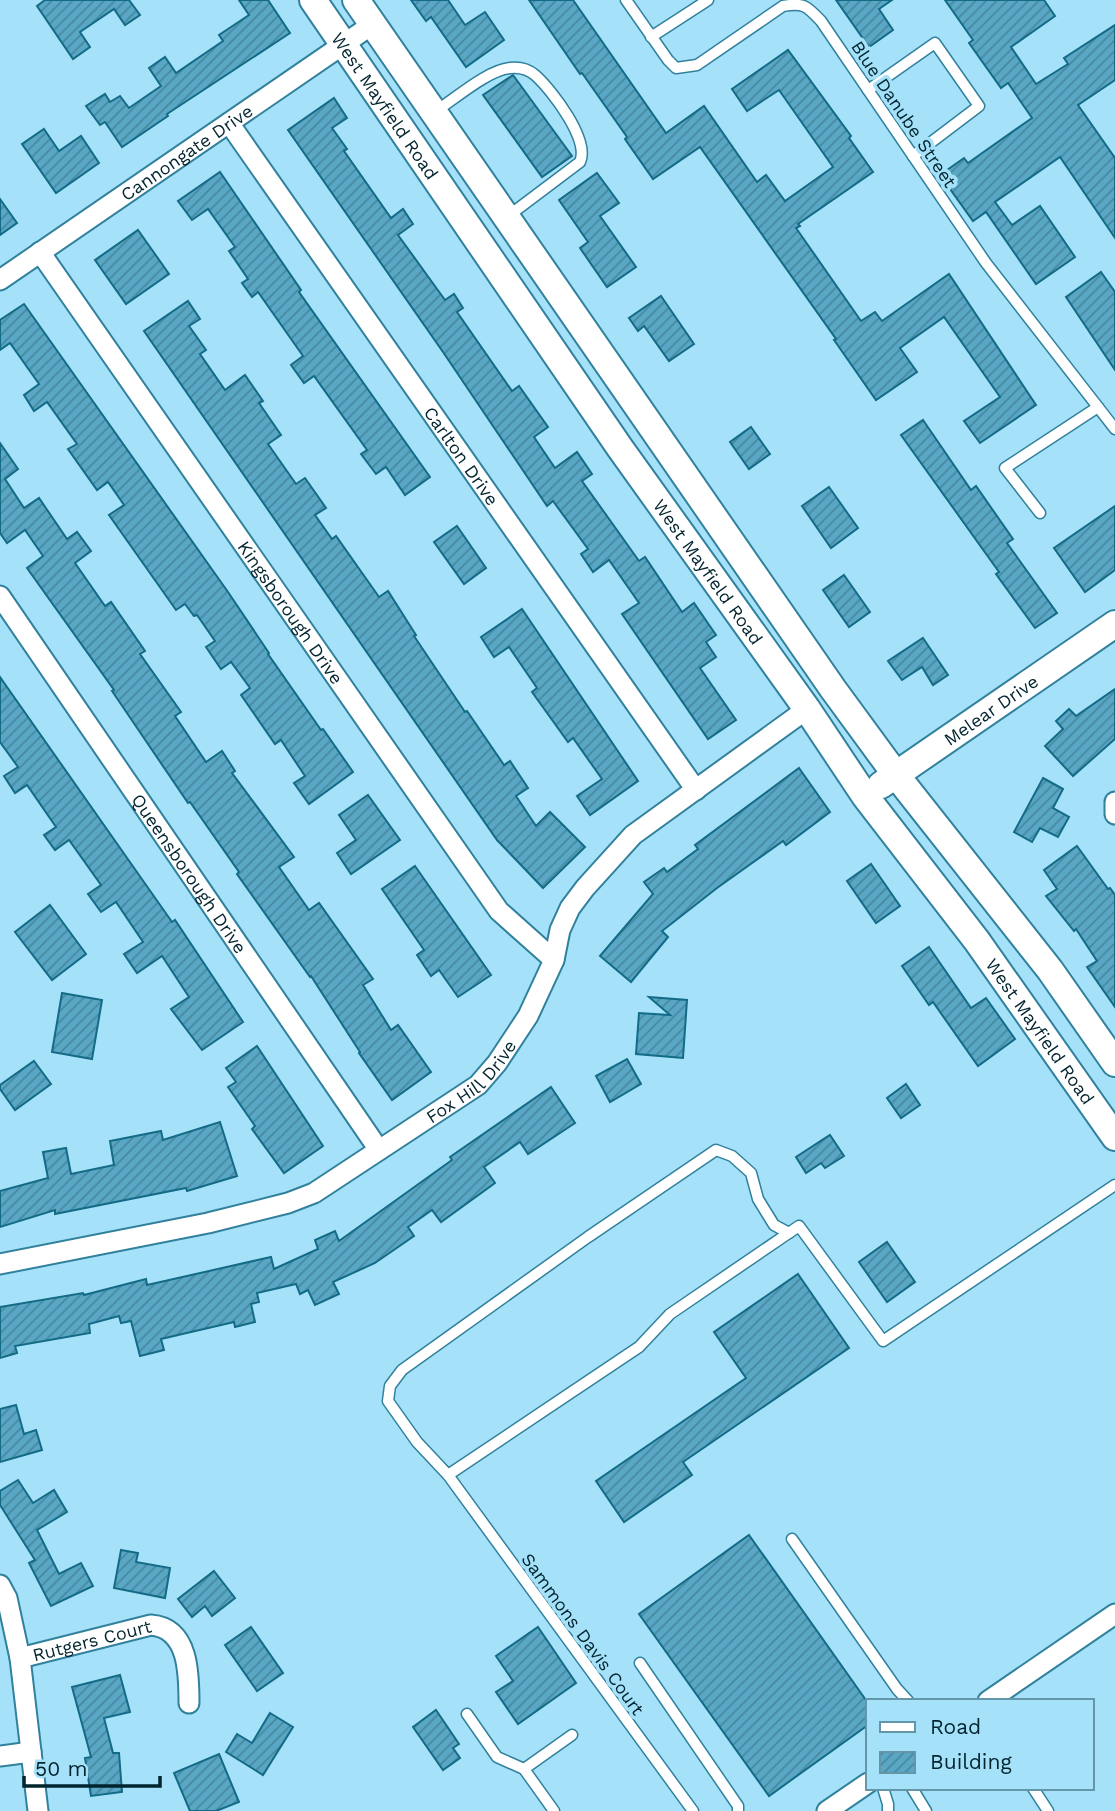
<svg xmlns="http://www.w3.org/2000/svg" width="1115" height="1811" font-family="'Work Sans',sans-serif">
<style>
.building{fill:url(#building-hatch);stroke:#136b86;stroke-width:2}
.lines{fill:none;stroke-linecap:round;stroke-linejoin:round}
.lane-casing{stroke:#31819d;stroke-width:13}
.street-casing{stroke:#31819d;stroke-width:23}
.secondary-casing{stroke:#31819d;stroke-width:30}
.lane{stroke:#fff;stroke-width:10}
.street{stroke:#fff;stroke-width:19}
.secondary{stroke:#fff;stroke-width:26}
.labels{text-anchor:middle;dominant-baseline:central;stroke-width:7;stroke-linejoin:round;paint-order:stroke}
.street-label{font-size:18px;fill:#02242f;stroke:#a5e2fa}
</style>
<defs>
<pattern id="building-hatch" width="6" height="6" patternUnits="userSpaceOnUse" patternTransform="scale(1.75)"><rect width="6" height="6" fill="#59a7c4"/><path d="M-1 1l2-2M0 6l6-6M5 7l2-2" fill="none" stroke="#4788a0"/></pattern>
</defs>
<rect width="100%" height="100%" fill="#a5e2fa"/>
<!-- building -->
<g class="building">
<polygon points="45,0 129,0 140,15 125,25 114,9 80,32 90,47 73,59 37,6"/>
<polygon points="239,0 268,0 290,33 167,114 168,116 122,147 105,122 100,125 86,106 105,94 110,102 120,96 129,108 161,86 149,68 165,57 176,73 223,41 219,35 249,15"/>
<polygon points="411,0 448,0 465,25 485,12 504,40 466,67 431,17 426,21"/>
<polygon points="529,0 573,0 666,133 704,106 757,182 766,175 785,201 833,167 779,90 747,111 732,89 788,50 851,136 849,138 873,172 798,224 800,226 796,228 861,321 875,312 882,321 949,274 1036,405 980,443 964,421 1000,397 944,317 900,348 917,372 876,400 834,340 836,339 700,147 653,179 625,139 627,137 582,73 580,74"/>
<polygon points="836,0 892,0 879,9 893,30 869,47"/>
<polygon points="945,0 1044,0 1055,16 1011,47 1036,84 1068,64 1064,58 1115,25 1115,80 1078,105 1115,158 1115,238 1060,157 995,202 1012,225 1040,206 1075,257 1036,284 986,212 973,221 940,175 964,158 968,163 1032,118 1008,83 1001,88 969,43 973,40"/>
<polygon points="513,75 572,156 542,177 483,95"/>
<polygon points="334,98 347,118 332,128 347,149 344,151 391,218 403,209 413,224 398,235 445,300 454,294 463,308 457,312 512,391 519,386 548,427 534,437 555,468 577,452 592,474 582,481 639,561 645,557 682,612 694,603 716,635 706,642 716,657 700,668 736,720 708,739 622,614 639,603 609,560 593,572 581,554 588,549 553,501 547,506 443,352 288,130"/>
<polygon points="44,129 59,151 81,136 99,163 56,193 22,144"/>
<polygon points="220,172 301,290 299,292 430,477 405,495 386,467 376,474 361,454 367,450 314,376 304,383 291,365 303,356 258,292 252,297 242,283 248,279 229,251 235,247 208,209 192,220 178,201"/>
<polygon points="597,173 619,203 600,216 636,267 607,287 580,248 588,242 559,200"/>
<polygon points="0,199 17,223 0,235"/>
<polygon points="138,230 169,274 126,304 95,260"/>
<polygon points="1101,272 1115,292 1115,370 1066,297"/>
<polygon points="661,296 694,344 669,361 644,326 638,331 629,318"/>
<polygon points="188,301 200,319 189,326 206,350 200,354 225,390 245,375 263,401 259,403 281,435 268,444 296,484 305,478 326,508 315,515 332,539 336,536 379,597 388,591 416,635 414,636 465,712 467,711 504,765 510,761 528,788 516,796 536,826 550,812 585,847 543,888 497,840 144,331"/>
<polygon points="24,304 228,592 269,653 268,654 321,730 323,729 353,772 309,804 294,783 305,776 281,740 275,744 241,695 250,688 231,662 221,669 206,647 215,641 197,615 194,616 185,604 176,610 109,515 124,505 108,482 97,490 68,449 77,444 47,402 34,411 24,395 39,384 10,343 0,350 0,320"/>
<polygon points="923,420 971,490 976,486 1013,539 1007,543 1057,613 1035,628 996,574 999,572 901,435"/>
<polygon points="751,427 770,454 749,469 730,442"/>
<polygon points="0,443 18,469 5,479 24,508 39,498 67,539 77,532 91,551 75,563 105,606 111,602 145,651 140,654 181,712 175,716 206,762 222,751 235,771 232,773 294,857 279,867 309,910 319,903 373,979 363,985 391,1030 398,1025 431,1072 392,1100 359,1053 360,1052 311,976 310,977 237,874 239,872 190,802 188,803 112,691 114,690 27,568 43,556 25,530 7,543 0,533"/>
<polygon points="829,487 858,528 831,548 802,506"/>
<polygon points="1115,506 1115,570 1085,592 1054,548"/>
<polygon points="457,526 486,568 464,584 434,542"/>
<polygon points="844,575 870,612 849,627 823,590"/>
<polygon points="522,609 638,781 590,815 577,796 602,779 573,738 568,742 532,692 537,688 509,647 494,657 481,637"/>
<polygon points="923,638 948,675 933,685 922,667 902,680 888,661"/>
<polygon points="0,677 172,922 175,920 243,1022 202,1050 171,1009 189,997 162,956 137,973 124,954 143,942 116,902 101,912 88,894 101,885 69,840 55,850 44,835 56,827 27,785 15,793 4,776 18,767 0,742"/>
<polygon points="1115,689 1115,739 1073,776 1045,746 1063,729 1056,721 1069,709 1076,716"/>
<polygon points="799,768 830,812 786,845 783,841 717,888 662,931 668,937 631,982 600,956 653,894 644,882 664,868 667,872 698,849 695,845"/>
<polygon points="1043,778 1063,789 1053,808 1069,817 1058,837 1040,828 1032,842 1014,832"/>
<polygon points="368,795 400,840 351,874 337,853 356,840 339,815"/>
<polygon points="1077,846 1108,889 1110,888 1115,895 1115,1007 1087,967 1097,961 1076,929 1074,931 1046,896 1057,889 1044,870"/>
<polygon points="871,864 900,906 876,923 847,881"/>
<polygon points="415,866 491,975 458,997 439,970 431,976 417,955 424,950 382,889"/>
<polygon points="50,905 86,954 52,980 15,932"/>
<polygon points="929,947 971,1008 986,998 1015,1039 978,1066 933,1002 929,1005 902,966"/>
<polygon points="62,993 102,1000 92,1059 52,1052"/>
<polygon points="649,997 687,1000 683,1058 636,1054 639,1013 670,1015"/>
<polygon points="257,1046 323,1146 284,1173 252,1129 255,1126 228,1087 236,1082 226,1068"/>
<polygon points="627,1059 641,1084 610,1102 596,1076"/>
<polygon points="34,1061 51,1084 15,1110 0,1089 0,1085"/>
<polygon points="906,1084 920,1105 901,1118 887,1098"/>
<polygon points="551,1087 575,1123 528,1154 520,1142 484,1167 495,1183 441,1222 432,1210 408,1227 414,1236 375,1263 333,1282 339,1294 315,1305 308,1290 300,1294 296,1284 257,1293 259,1302 251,1304 255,1322 235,1327 234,1322 161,1339 164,1350 140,1356 131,1321 121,1323 119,1316 89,1324 90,1333 15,1346 17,1353 0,1358 0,1307 83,1293 84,1295 146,1279 147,1285 271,1257 274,1269 318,1249 315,1240 335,1231 339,1241 452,1160 450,1157"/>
<polygon points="220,1122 237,1176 187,1191 186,1188 55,1214 55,1210 0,1227 0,1191 48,1178 43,1152 66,1148 71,1174 114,1165 110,1141 161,1131 163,1140"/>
<polygon points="830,1135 844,1156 825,1168 821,1163 806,1173 796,1157"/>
<polygon points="887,1242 915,1282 887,1302 859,1262"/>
<polygon points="798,1274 849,1348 683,1462 692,1475 624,1522 596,1481 746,1378 714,1332"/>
<polygon points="16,1405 24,1434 36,1430 42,1450 0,1462 0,1409"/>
<polygon points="18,1480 33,1503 54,1490 67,1512 37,1530 59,1574 81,1563 93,1586 51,1606 29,1563 35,1560 0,1505 0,1491"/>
<polygon points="749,1535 868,1703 868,1725 769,1796 639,1614"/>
<polygon points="121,1550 138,1553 136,1562 170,1568 165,1598 114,1588"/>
<polygon points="214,1571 235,1598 212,1616 205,1606 192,1617 178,1599"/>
<polygon points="251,1627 283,1673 257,1691 225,1645"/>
<polygon points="538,1627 576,1683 518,1724 496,1692 513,1681 496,1656"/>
<polygon points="120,1675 130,1712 104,1718 113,1753 119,1753 122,1792 91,1796 85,1758 91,1757 72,1687"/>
<polygon points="436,1710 459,1744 453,1748 460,1758 443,1770 413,1727"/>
<polygon points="270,1713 293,1727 263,1775 226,1752 237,1734 252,1743"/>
<polygon points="219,1754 239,1802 216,1811 190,1811 174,1773"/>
</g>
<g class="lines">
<defs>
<g id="lane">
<path d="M 626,0 L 668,60 L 676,68 L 697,65 L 783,6 C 803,2 807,6 821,21 L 986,263 L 1115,429"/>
<polyline points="651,37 708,0"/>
<polyline points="868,90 935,43 979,106 913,156"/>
<path d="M 436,111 C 456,98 488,70 510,68 C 519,67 528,69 535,75 C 552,90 590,140 580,162 L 507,217"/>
<polyline points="1040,513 1005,468 1098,407"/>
<polyline points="448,1475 639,1347 670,1314 799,1226 883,1341 1115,1185"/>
<polyline points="792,1539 897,1689 908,1701"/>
<polyline points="640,1663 738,1806 738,1811"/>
<polyline points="467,1714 497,1757 524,1769 554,1811"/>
<polyline points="524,1769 572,1735"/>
<polyline points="883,1788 888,1804 888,1811"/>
<polyline points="912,1788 926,1811"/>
<polyline points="1033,1788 1048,1811"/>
<polyline points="693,1811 448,1475 417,1442 388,1401 390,1386 402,1370 588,1237 716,1150 732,1156 751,1173 758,1199 774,1225 789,1233"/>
</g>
<g id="street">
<path id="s1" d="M 229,123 L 696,790"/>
<path id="s2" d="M 40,252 L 499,911 L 554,960"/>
<path id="s3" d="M 0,280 L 373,24"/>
<path id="s4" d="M 0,596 L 379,1150"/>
<polyline points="1115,802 1115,814"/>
<path id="s5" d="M 0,1264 L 208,1223 L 288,1203 L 314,1193 L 478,1085 L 497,1063 L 528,1016 L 554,960 L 560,930 L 570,908 L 585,888 L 633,835 L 807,709"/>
<polyline points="0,1585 7,1598 20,1658 38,1811"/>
<path id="s6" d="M 20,1658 L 151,1625 C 189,1628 189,1674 189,1703"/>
<polyline points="988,1701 1115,1614"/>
<polyline points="0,1756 31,1752"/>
<polyline points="827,1811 868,1783"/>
</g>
<g id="secondary">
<path id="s7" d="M 313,0 L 620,448 L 807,709 L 865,796 L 977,941 L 1115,1137"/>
<polyline points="356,0 833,689 896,775 1050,970 1115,1063"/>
<path id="s8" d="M 881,785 L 1115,624"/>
</g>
</defs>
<!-- lane casing -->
<use href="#lane" class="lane-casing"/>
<!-- street casing -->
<use href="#street" class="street-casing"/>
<!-- secondary casing -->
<use href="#secondary" class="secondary-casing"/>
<!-- lane -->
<use href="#lane" class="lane"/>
<!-- street -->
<use href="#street" class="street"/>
<!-- secondary -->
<use href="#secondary" class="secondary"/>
</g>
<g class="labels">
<!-- street labels -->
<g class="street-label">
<text stroke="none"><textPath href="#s7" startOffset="128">West Mayfield Road</textPath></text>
<text transform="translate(904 114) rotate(56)">Blue Danube Street</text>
<text stroke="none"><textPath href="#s3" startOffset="226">Cannongate Drive</textPath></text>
<text stroke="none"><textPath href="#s1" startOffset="406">Carlton Drive</textPath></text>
<text stroke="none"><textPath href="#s7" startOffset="695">West Mayfield Road</textPath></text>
<text stroke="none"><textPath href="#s2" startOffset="439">Kingsborough Drive</textPath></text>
<text stroke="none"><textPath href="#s8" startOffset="133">Melear Drive</textPath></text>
<text stroke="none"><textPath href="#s4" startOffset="336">Queensborough Drive</textPath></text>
<text stroke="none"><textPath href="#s7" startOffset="1262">West Mayfield Road</textPath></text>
<text stroke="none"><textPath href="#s5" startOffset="516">Fox Hill Drive</textPath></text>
<text transform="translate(583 1634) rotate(54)">Sammons Davis Court</text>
<text stroke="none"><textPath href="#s6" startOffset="74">Rutgers Court</textPath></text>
</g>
</g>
<!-- legend -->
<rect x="866" y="1699" width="228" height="91" fill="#a5e2fa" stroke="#6496a9" stroke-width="2"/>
<rect x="880" y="1722" width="35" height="10" fill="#ffffff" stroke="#6496a9" stroke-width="2"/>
<text x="930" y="1734" font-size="21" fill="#02242f">Road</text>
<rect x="880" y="1752" width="35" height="21" fill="url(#building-hatch)" stroke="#6496a9" stroke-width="2"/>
<text x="930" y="1769" font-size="21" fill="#02242f">Building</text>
<!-- scale -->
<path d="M24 1776v10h136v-10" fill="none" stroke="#02242f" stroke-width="3.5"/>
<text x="35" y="1776" font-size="21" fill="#02242f" stroke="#a5e2fa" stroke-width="5" paint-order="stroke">50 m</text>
</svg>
